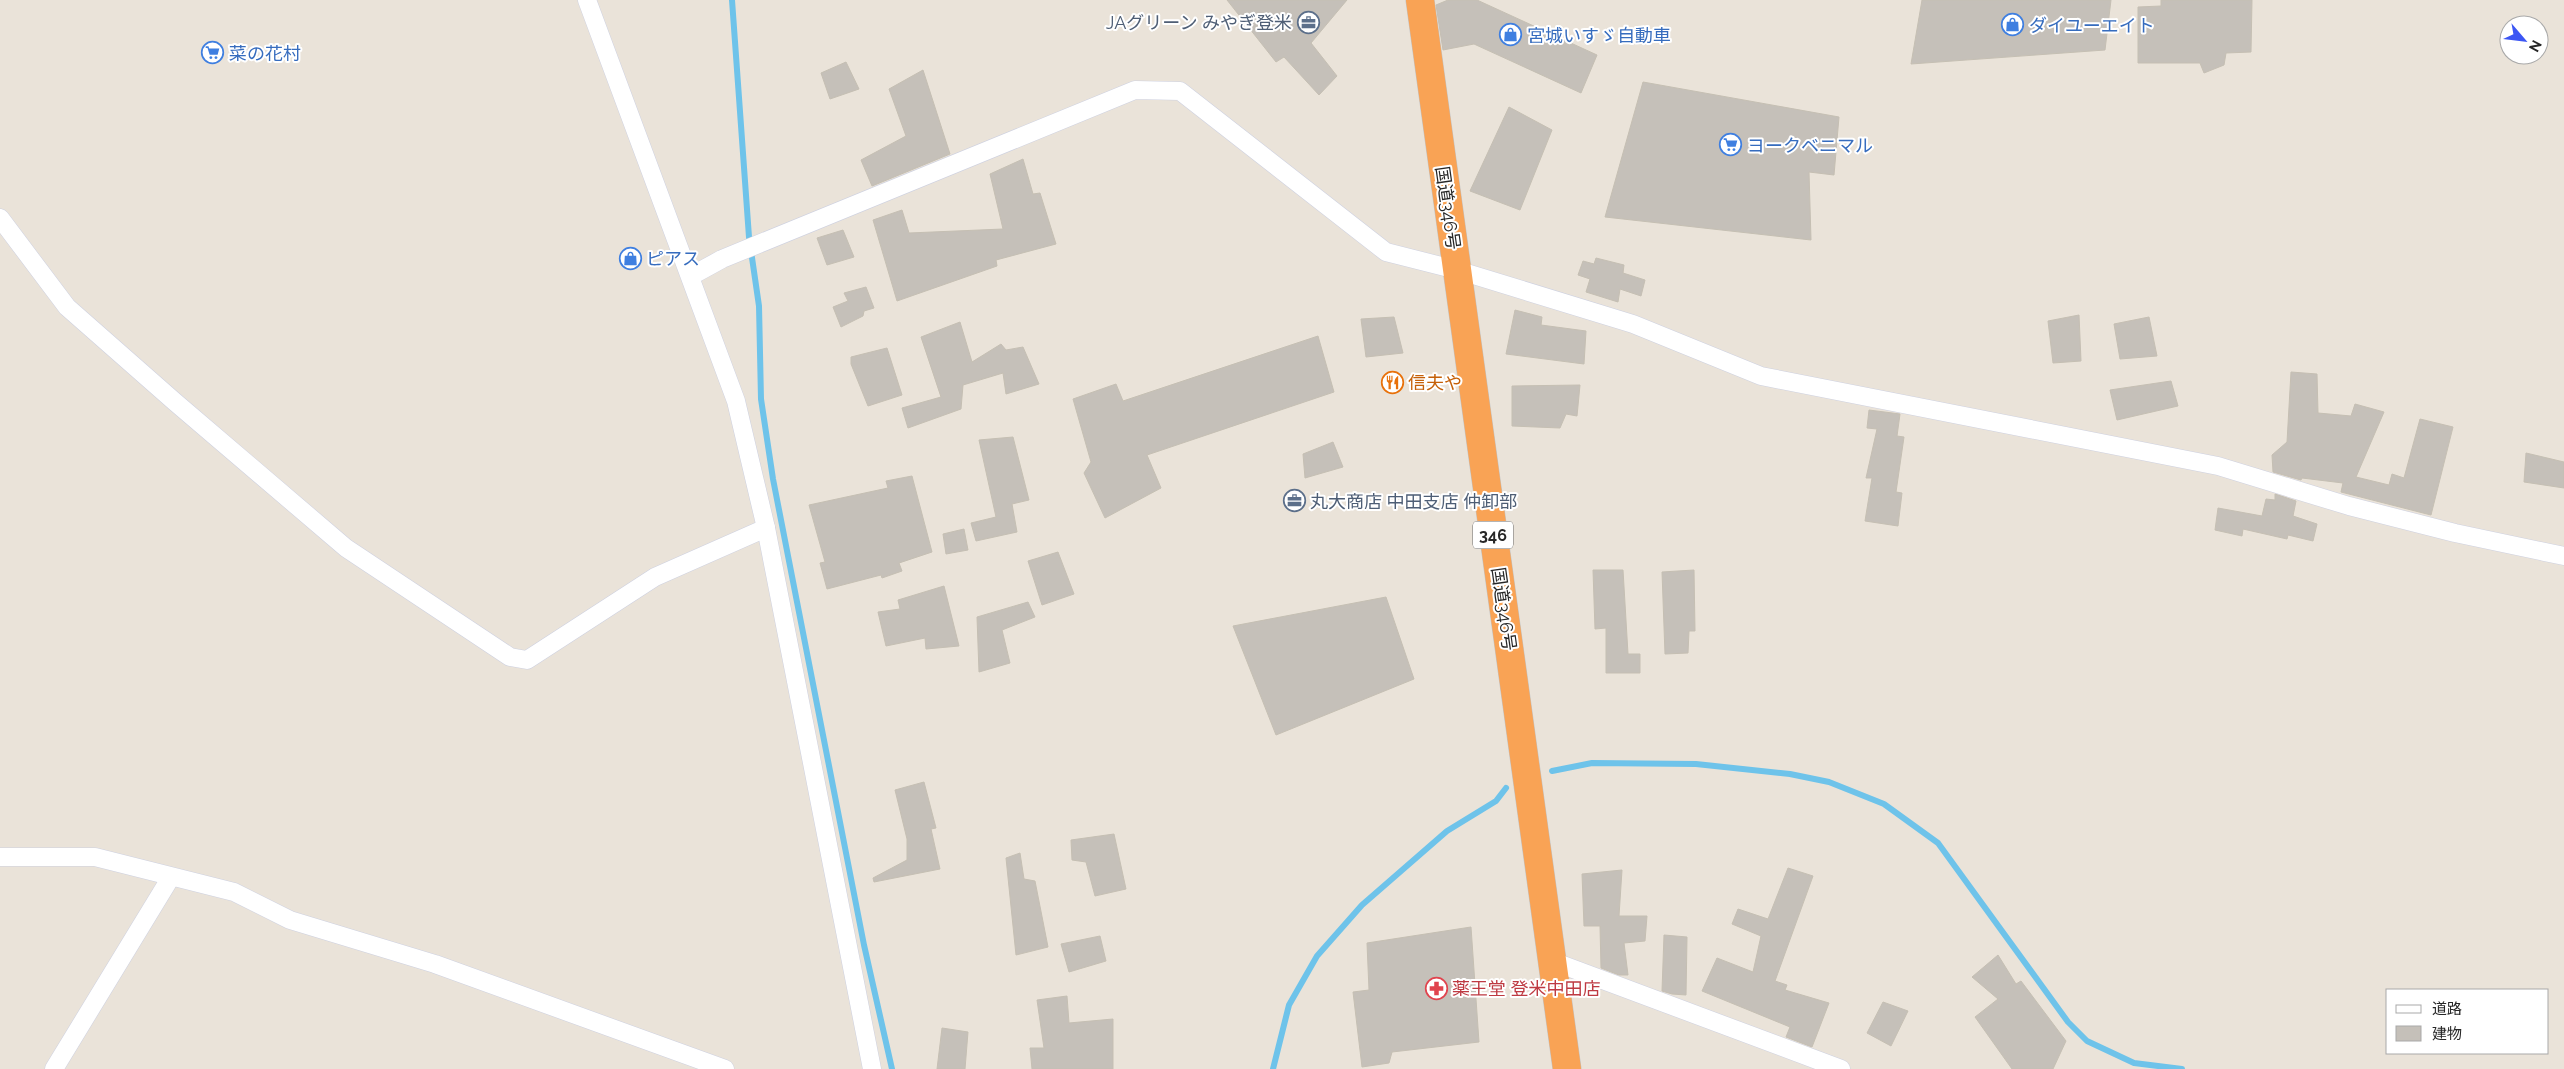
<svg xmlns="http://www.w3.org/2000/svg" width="2564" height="1069" font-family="Raleway,'Noto Sans JP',sans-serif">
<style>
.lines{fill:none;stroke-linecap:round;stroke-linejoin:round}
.stream{stroke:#6ec3ea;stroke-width:6}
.building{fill:#c5c0b9;stroke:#c5bfb3}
.street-casing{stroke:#ced1e0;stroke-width:19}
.highway-casing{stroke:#c3c3c3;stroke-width:29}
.street{stroke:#fff;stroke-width:18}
.highway{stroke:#f9a355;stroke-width:28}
.labels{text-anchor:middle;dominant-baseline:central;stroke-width:4;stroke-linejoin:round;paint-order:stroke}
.shield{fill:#fff;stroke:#686868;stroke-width:1}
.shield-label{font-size:16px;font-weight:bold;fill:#272727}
.service-label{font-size:18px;fill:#4e5e75;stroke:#fff;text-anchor:end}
.shop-label{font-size:18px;fill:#366cbe;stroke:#fff;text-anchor:start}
.street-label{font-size:18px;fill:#272727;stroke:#fff}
.food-label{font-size:18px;fill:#c56008;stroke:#fff;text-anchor:start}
.health-label{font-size:18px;fill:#be3a42;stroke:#fff;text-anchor:start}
</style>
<rect width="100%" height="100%" fill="#eae3d9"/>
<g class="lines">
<!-- stream -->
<g class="stream">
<polyline points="732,0 749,237 759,306 761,399 773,479 864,945 892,1069"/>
<polyline points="1552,771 1592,763 1696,764 1790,774 1829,782 1884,804 1938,843 2068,1022 2087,1041 2134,1063 2182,1069"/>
<polyline points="1273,1069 1289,1005 1317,956 1362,905 1447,831 1496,801 1506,788"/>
</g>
</g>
<!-- building -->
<g class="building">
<polygon points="1227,0 1347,0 1311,43 1337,76 1319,95 1284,57 1276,62"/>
<polygon points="1448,0 1477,0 1597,55 1581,93 1474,44 1443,50 1436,5"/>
<polygon points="1922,0 2111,0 2105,50 1911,64"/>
<polygon points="2161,0 2252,0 2251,52 2226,53 2224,65 2204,73 2200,63 2138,63 2138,7 2161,6"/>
<polygon points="846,62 859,89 830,99 821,73"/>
<polygon points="923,70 950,154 872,186 861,160 906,136 889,89"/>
<polygon points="1643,82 1839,117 1834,175 1809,172 1811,240 1605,217"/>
<polygon points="1509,107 1552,130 1520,210 1470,191"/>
<polygon points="1023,159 1033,194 1040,193 1056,244 996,260 997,266 897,301 873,220 902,210 909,233 1003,229 990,174"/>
<polygon points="843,230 854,257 827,265 817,238"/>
<polygon points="1596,258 1624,265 1623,273 1645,280 1641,296 1620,289 1618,302 1586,292 1590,279 1578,275 1583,261 1594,264"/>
<polygon points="866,287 874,308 864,311 863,316 841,327 833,307 848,301 844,293"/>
<polygon points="1515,310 1542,317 1541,325 1586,331 1584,364 1506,354"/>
<polygon points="2079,315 2081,361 2053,363 2048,321"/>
<polygon points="1394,317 1403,353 1366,357 1361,319"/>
<polygon points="2149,317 2157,356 2120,359 2114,324"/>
<polygon points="960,322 972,362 1001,344 1006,350 1023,347 1039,384 1006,394 1003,373 963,385 961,409 908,428 902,408 941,397 921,337"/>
<polygon points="1318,336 1334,392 1147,455 1161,488 1105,518 1084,473 1091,462 1073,399 1116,384 1123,401"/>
<polygon points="887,348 902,395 868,406 851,364 851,357"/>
<polygon points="2291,372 2317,374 2318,413 2351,416 2355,404 2384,412 2356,477 2389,485 2392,474 2404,478 2420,419 2453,427 2431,515 2341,492 2343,483 2302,478 2301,480 2273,472 2272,455 2287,442"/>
<polygon points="2171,381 2178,406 2117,420 2110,390"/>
<polygon points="1580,385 1577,416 1566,414 1560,428 1512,426 1512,386"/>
<polygon points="1869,410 1900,414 1897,436 1904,437 1896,492 1902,493 1898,526 1865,521 1872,478 1866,478 1877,429 1867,428"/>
<polygon points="1013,437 1029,500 1012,504 1017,532 976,541 971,523 996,517 979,440"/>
<polygon points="1333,442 1343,467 1305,478 1303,454"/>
<polygon points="2526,453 2564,462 2564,488 2524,482"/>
<polygon points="912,476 932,552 899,563 902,571 882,578 881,575 827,589 820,563 825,562 809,505 888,488 886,481"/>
<polygon points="2275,494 2296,501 2293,516 2317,524 2313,541 2288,535 2287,539 2243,529 2242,536 2215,530 2218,508 2262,516 2266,499 2275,500"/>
<polygon points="964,529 968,550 946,554 943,534"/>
<polygon points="1058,552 1074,594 1042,605 1028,561"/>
<polygon points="1593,570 1623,570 1628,654 1640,654 1640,673 1606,673 1606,628 1595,629"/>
<polygon points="1694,570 1695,631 1689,631 1688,653 1665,654 1662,572"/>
<polygon points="944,586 959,646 926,649 925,638 886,646 878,612 900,609 898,600"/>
<polygon points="1386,597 1414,679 1276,735 1233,626"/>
<polygon points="1028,602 1035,617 1002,630 1010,663 979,672 977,617"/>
<polygon points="924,782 936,828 931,829 940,869 874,882 873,878 907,860 907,839 895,790"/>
<polygon points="1114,834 1126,889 1095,896 1086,862 1072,860 1071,840"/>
<polygon points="1020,853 1024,879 1035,881 1048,947 1016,955 1006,858"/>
<polygon points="1788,868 1813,876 1775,981 1787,985 1785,990 1829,1003 1812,1047 1786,1037 1790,1027 1702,991 1717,958 1753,972 1761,936 1732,924 1738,909 1768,919"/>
<polygon points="1622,870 1619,916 1647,916 1645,941 1624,943 1628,975 1619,975 1601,968 1600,926 1584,926 1582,874"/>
<polygon points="1471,927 1479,1042 1392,1052 1389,1063 1362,1067 1353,992 1369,990 1367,943"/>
<polygon points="1664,935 1687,937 1686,995 1672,994 1662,991"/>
<polygon points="1100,936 1106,961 1069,972 1061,944"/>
<polygon points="1998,955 2016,984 2021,981 2066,1041 2053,1069 2012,1069 1975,1017 1998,999 1972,977"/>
<polygon points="1067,996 1069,1023 1113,1019 1113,1069 1032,1069 1030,1048 1044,1048 1037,1000"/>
<polygon points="1883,1002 1908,1011 1891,1046 1867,1033"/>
<polygon points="942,1028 968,1032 965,1069 937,1069"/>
</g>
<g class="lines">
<defs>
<g id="street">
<polyline points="587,0 736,401 766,528 872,1069"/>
<polyline points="0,218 67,307 175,402 346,548 510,657 527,660 655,577 766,528"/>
<polyline points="691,276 722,259 1135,90 1180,91 1386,252 1457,270 1633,324 1761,376 2218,466 2349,506 2455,533 2564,556"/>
<polyline points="0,857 95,857 234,892 290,920 435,964 725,1069"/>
<polyline points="1552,961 1841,1069"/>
<polyline points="54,1069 171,877"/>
</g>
<polyline id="highway" points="1420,0 1567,1069"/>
</defs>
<!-- street casing -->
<use href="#street" class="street-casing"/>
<!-- highway casing -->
<use href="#highway" class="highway-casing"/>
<!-- street -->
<use href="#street" class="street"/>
<!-- highway -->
<use href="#highway" class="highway"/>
</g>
<!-- icons -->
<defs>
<symbol id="office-ring" viewBox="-11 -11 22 22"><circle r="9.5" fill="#fff" stroke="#5c6f8a" stroke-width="1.5"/><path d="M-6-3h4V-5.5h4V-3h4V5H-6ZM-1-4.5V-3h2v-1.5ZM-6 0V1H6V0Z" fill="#5c6f8a"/></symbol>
<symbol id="shop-ring" viewBox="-11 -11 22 22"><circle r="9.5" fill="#fff" stroke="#3f7fe0" stroke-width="1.5"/><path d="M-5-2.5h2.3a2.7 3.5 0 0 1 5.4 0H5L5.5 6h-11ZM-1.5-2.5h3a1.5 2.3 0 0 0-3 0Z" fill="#3f7fe0"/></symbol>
<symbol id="supermarket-ring" viewBox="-11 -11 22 22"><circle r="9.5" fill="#fff" stroke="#3f7fe0" stroke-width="1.5"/><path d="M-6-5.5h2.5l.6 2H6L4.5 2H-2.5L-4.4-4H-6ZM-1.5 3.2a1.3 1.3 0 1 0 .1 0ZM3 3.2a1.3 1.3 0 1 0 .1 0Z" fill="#3f7fe0"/></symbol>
<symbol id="restaurant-ring" viewBox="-11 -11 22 22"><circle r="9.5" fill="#fff" stroke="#e8710a" stroke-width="1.5"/><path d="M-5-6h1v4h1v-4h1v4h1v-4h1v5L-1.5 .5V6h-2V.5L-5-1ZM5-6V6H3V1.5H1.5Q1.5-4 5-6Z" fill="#e8710a"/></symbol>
<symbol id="pharmacy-ring" viewBox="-11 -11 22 22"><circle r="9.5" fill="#fff" stroke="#e0444e" stroke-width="1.5"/><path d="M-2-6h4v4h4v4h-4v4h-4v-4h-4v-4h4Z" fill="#e0444e"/></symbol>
</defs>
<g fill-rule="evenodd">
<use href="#office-ring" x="1296" y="10" width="25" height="25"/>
<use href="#shop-ring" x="2000" y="12" width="25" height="25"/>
<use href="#shop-ring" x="1498" y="22" width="25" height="25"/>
<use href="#supermarket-ring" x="200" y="40" width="25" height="25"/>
<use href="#supermarket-ring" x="1718" y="132" width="25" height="25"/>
<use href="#shop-ring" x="618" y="246" width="25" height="25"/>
<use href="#restaurant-ring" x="1380" y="370" width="25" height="25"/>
<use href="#office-ring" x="1282" y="488" width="25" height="25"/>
<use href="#pharmacy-ring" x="1424" y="976" width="25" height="25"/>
</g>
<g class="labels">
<!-- shield labels -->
<rect class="shield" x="1473" y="521.5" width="40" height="27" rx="4"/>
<g class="shield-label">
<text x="1493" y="535">346</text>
</g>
<!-- service labels -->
<g class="service-label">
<text x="1292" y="22">JAグリーン みやぎ登米</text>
<text x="1310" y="501" text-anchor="start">丸大商店 中田支店 仲卸部</text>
</g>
<!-- shop labels -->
<g class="shop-label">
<text x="2029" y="25">ダイユーエイト</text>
<text x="1527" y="35">宮城いすゞ自動車</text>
<text x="229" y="53">菜の花村</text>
<text x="1747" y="145">ヨークベニマル</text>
<text x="646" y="258">ピアス</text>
</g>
<!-- street labels -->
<g class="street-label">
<text transform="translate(1448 208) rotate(82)">国道346号</text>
<text transform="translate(1504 609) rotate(82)">国道346号</text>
</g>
<!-- food labels -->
<g class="food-label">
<text x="1408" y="382">信夫や</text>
</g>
<!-- health labels -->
<g class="health-label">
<text x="1452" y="988">薬王堂 登米中田店</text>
</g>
</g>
<!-- legend -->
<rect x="2386" y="989" width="162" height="65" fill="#ffffff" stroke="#a9a9a9"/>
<rect x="2396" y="1005" width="25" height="8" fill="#ffffff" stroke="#a9a9a9"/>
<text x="2432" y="1014" font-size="15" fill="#272727">道路</text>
<rect x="2396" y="1026" width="25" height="15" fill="#c5c0b9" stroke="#a9a9a9"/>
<text x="2432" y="1039" font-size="15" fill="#272727">建物</text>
<!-- north arrow -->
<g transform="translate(2524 40) rotate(118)"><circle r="24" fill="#ffffff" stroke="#a9a9a9"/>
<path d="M0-4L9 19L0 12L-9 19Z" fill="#3c56f4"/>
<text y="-8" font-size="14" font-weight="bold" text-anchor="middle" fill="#272727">N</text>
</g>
</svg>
